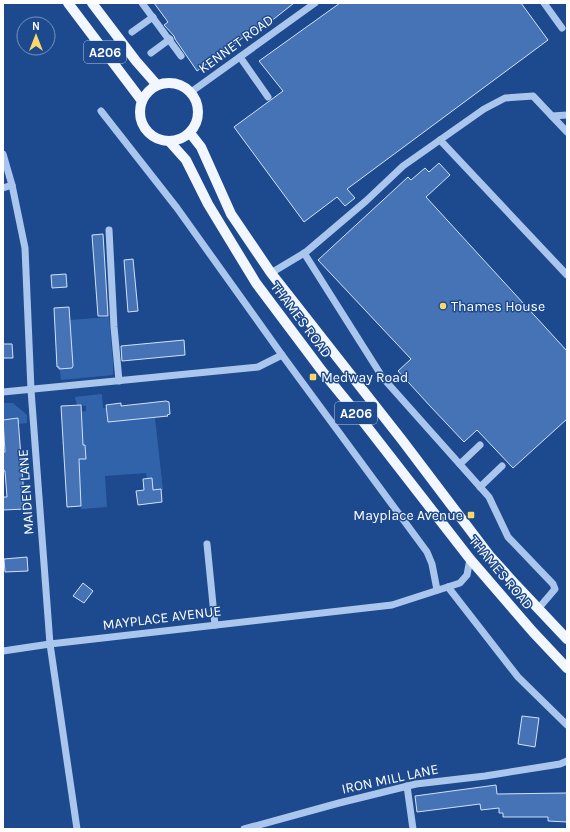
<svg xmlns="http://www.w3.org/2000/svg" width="570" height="832" font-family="Karla,sans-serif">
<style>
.green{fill:#3163ab}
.building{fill:#4673b5;stroke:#d1e2f9}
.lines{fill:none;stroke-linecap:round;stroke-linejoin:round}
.minor{stroke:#abc6ed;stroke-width:7}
.major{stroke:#f1f6ff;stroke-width:10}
.poi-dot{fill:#fcd86a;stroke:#1d4a8e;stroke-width:1.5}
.labels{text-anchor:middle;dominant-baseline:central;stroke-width:3;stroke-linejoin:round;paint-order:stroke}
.shield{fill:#1d4a8e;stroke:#bbc9dd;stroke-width:1}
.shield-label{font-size:13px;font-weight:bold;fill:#fff}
.street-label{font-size:14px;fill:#fff;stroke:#1d4a8e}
.poi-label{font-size:14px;fill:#fff;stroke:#1d4a8e;text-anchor:start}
</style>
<rect width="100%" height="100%" fill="#1d4a8e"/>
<!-- green -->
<g class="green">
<polygon points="109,317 113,363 113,375 61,380 60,369 72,368 70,337 72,336 70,335 69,320"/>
<polygon points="101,394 102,395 103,408 106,408 108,422 135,419 140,405 141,419 155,418 163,490 161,491 160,489 153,490 152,479 147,479 146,473 105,476 107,507 81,509 79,459 86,459 85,445 76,444 63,445 62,442 82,441 81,412 86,411 86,406 77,405 75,397"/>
<polygon points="3,403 13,403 27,415 27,423 18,424 17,418 3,420"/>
</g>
<!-- building -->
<g class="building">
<polygon points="154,3 294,3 265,26 263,23 197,71 175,39 174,36 164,25 168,22"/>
<polygon points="340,3 521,3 548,40 347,189 355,198 345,206 337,197 304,222 234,127 283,91 259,61"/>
<polygon points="439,163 450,175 426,197 567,351 567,419 513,468 477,430 464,442 430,406 398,371 411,359 318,260 408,177 411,180 425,168 429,172"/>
<polygon points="103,234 108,316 98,316 92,235"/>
<polygon points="133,259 138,311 128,312 124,260"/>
<polygon points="66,274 67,287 52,288 51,275"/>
<polygon points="69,307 73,366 72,368 59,369 59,367 57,367 54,308"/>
<polygon points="184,340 185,355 122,361 121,346"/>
<polygon points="3,344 12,344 13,358 3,358"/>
<polygon points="166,401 169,402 170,414 167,415 168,416 108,422 106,405 121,403 121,406"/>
<polygon points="81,405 83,445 85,445 86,459 79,459 81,506 67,507 61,406"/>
<polygon points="18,418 25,509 3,510 3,497 7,497 5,471 4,471 3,466 3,452 5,452 3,420"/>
<polygon points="152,478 153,490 161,489 162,502 138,505 136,491 144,490 143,479"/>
<polygon points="27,557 28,571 5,572 4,559"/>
<polygon points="83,583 93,591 84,603 73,596"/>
<polygon points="522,716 539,718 535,747 518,744"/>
<polygon points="496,785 497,794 567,793 567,822 548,821 548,817 503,817 503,813 499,813 499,808 481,810 480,804 417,812 415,796"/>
</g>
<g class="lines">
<!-- minor -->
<g class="minor">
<polyline points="142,3 181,56"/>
<polyline points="544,3 562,28"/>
<polyline points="132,32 153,17"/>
<polyline points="151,53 170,39"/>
<polyline points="240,57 268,97"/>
<polyline points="191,92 315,3"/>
<polyline points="101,111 177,208 282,355 427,552 432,564 437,590"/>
<polyline points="552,116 567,115"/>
<polyline points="440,140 567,275"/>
<polyline points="3,154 12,185 25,248 31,390 50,644 77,829"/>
<polyline points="3,188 12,185"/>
<polyline points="109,230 114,327 119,381"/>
<polyline points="304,253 383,378 489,497 508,537 553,584 555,589 538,609"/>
<polyline points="271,273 306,252 366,201 403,166 484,109 505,98 533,96 567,132"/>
<polyline points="3,392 258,367 282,355"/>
<polyline points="460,464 480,445"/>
<polyline points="480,487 502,466"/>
<polyline points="207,544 215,625"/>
<polyline points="448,587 518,677 567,725"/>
<polyline points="3,651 50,644 392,605 460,583 467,575 470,559"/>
<polyline points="407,786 413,829"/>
<polyline points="244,829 339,803 416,784 485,776 560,764 567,761"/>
</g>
<!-- major -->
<g class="major">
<polyline points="68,3 142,101"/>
<polyline points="92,3 136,61 157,85"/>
<circle cx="169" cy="112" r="29"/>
<polyline points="190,133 201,147 231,214 271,273 402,440 489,555 516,585 567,639"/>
<polyline points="169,141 186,160 208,204 256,283 322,371 358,415 470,559 533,632 567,668"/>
</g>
</g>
<!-- markers -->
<g class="poi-dot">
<circle cx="443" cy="306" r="4"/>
<rect x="309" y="373" width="8" height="8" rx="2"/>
<rect x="467" y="511" width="8" height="8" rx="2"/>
</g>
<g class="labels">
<!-- shield labels -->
<g class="shield">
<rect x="84" y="41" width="42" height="22" rx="3"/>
<rect x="335" y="402" width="42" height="22" rx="3"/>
</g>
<g class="shield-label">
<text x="105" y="52">A206</text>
<text x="356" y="413">A206</text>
</g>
<!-- street labels -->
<g class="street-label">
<text transform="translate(236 44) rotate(-36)">KENNET ROAD</text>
<text transform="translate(301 320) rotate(53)">THAMES ROAD</text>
<text transform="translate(26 492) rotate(-94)">MAIDEN LANE</text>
<text transform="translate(501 573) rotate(50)">THAMES ROAD</text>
<text transform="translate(162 618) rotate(-7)">MAYPLACE AVENUE</text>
<text transform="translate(390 779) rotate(-12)">IRON MILL LANE</text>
</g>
<!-- poi labels -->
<g class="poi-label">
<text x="451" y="306">Thames House</text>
<text x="321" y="377">Medway Road</text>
<text x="463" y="515" text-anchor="end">Mayplace Avenue</text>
</g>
</g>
<!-- border -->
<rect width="570" height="832" fill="none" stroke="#ffffff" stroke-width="8"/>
<!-- north arrow -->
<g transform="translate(36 36)"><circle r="19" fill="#1d4a8e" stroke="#7792bb"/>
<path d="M0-3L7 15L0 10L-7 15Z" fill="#fcd86a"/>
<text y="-6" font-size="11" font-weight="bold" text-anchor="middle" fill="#ffffff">N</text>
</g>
</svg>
